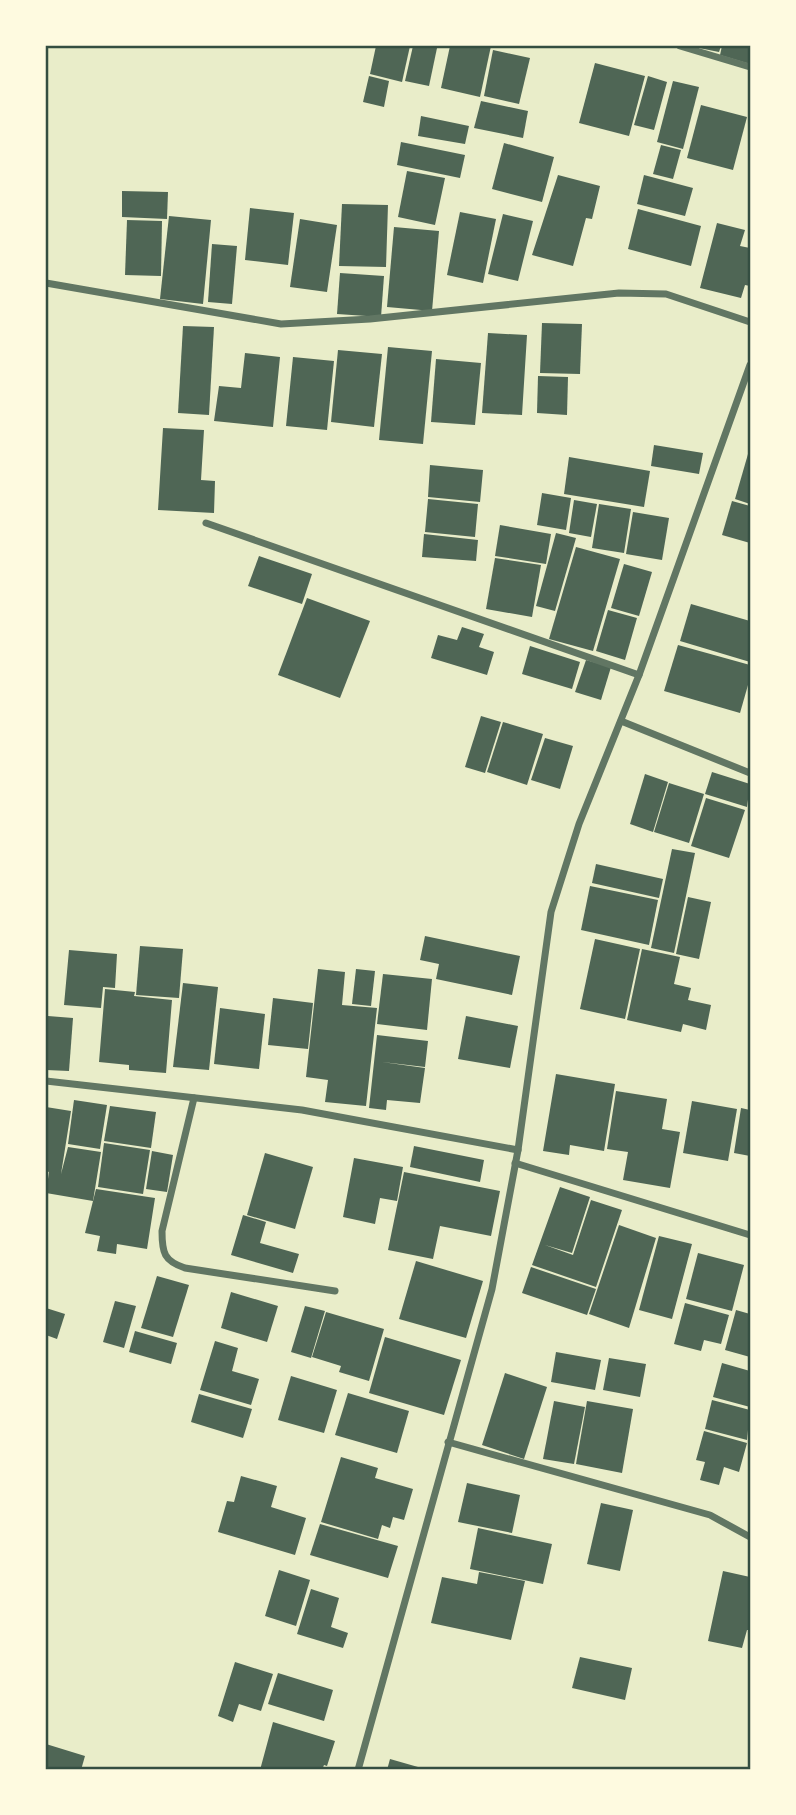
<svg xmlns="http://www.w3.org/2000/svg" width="796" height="1815" font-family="Figtree,sans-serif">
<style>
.building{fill:#4f6655}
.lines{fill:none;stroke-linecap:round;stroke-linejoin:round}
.minor{stroke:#617663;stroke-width:7}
.neatline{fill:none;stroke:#344e41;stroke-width:2.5}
</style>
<rect width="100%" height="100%" fill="#e9edc9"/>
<!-- building -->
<g class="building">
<polygon points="376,46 410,46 402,82 370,74"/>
<polygon points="413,46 437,48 429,86 405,81"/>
<polygon points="450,46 491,46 480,97 441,88"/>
<polygon points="722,46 750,46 750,64 720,55"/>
<polygon points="694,47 694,46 721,46 719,52"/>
<polygon points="493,50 530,58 519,104 484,96"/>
<polygon points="595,63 645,76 629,136 579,123"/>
<polygon points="369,76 389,81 384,107 363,102"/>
<polygon points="648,76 667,82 654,130 634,125"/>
<polygon points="673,81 699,87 683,149 657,142"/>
<polygon points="481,101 528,111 523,138 474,128"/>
<polygon points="701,105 747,117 733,170 687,158"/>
<polygon points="421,116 469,126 465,144 418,136"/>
<polygon points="401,142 465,155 460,178 397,165"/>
<polygon points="504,143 554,157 542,202 492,189"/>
<polygon points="661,145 681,150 673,179 653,174"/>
<polygon points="407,171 445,178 435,225 398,217"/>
<polygon points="558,175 600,186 592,219 586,218 573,266 532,255"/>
<polygon points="644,175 693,188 685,216 637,204"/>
<polygon points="122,191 168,192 167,219 122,217"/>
<polygon points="342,204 388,205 386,267 339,266"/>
<polygon points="250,208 294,213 288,265 245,260"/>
<polygon points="638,209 701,226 691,266 628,249"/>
<polygon points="460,212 496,219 483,283 447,275"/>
<polygon points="503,214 533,221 518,281 488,274"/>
<polygon points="169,216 211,220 203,304 160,299"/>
<polygon points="300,219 337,225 327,292 290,287"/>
<polygon points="127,220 162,221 161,276 125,275"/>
<polygon points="717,223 745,230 740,246 750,248 750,286 745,285 741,298 700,288"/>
<polygon points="394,227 439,231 432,311 387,307"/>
<polygon points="212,244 237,246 232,304 208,302"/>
<polygon points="340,273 384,276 381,317 337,314"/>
<polygon points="542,323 582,324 580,374 540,373"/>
<polygon points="183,326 214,327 209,415 178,413"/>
<polygon points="488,333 527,335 522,415 482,413"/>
<polygon points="388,347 432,351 423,444 379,440"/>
<polygon points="338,350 382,354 374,427 331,422"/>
<polygon points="245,353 280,357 273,427 214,421 219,386 241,388"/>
<polygon points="293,357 334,361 327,430 286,426"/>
<polygon points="436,359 481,363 475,425 431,422"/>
<polygon points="538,376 568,377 567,415 537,413"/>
<polygon points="163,428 204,430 201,480 215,481 214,513 158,510"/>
<polygon points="654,445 703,453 699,474 651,466"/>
<polygon points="748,454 750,455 750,504 735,499"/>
<polygon points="569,457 650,471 644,507 564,494"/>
<polygon points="430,465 483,470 480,502 428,497"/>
<polygon points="542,493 571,498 566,530 537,525"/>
<polygon points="428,499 478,504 475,537 425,532"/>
<polygon points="574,500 597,504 591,537 569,533"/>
<polygon points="732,501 750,506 750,543 722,535"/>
<polygon points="599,504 631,509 624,553 592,548"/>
<polygon points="633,512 669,518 662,560 626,554"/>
<polygon points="500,525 551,534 546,564 495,556"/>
<polygon points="556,533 576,538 555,611 536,606"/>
<polygon points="424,534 478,540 476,561 422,557"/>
<polygon points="576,547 620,559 593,651 549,639"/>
<polygon points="259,556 312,574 302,604 248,586"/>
<polygon points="495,558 541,565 532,617 486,609"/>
<polygon points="624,564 652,572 639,616 611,608"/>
<polygon points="307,598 370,621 340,698 278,675"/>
<polygon points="691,604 750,621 750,662 680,641"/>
<polygon points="608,610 637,618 625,660 596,651"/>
<polygon points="462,627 484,634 479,647 494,652 487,675 431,658 438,635 457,640"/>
<polygon points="678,645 750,665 750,678 740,713 664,691"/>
<polygon points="530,646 580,662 572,689 522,674"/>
<polygon points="586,660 611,667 601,700 575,692"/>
<polygon points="481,716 501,722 485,773 465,767"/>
<polygon points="503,722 543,734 527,785 487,772"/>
<polygon points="545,738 573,746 560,789 531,780"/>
<polygon points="712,772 750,784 747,807 705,794"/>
<polygon points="645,774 668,782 653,832 630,824"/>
<polygon points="669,783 704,794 689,843 654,832"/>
<polygon points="706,798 745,810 729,858 691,846"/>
<polygon points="672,849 695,853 674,953 651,948"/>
<polygon points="596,864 663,879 659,898 592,883"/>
<polygon points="590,886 658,900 649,945 581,930"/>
<polygon points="688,897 711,902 699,959 676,954"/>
<polygon points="425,936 520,956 512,995 436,979 439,964 420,960"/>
<polygon points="595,939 640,949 625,1019 580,1009"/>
<polygon points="140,946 183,949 179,998 136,995"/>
<polygon points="642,949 680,957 674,984 691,988 688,1000 711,1005 706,1030 683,1024 681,1032 627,1020"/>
<polygon points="69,950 117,954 115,988 103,987 101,1008 64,1005"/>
<polygon points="318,969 345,972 342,1005 377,1008 366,1106 325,1102 328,1080 306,1077"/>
<polygon points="356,969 375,971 371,1006 352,1004"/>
<polygon points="383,974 432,979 427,1030 377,1024"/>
<polygon points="183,983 218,987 209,1070 173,1067"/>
<polygon points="105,989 135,992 134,996 172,1000 166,1073 129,1070 129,1065 99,1062"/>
<polygon points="273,998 313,1003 308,1049 268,1045"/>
<polygon points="220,1008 265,1014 259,1069 214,1064"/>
<polygon points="48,1016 73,1018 69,1071 46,1070"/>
<polygon points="466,1016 518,1026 510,1068 458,1059"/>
<polygon points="377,1035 428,1041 425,1067 382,1062 425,1068 420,1103 387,1100 386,1110 369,1108"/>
<polygon points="556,1074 615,1084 604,1151 570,1145 569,1155 543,1151"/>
<polygon points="616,1091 667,1099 662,1129 680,1132 670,1188 623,1180 628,1152 607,1149"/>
<polygon points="74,1100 107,1105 100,1149 68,1144"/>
<polygon points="692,1101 737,1109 728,1161 683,1153"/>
<polygon points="110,1106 156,1112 151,1148 104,1141"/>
<polygon points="46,1107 71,1111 61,1174 68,1147 101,1152 93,1201 46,1193 49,1172 46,1171"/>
<polygon points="741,1108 750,1110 750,1156 734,1153"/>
<polygon points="104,1143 150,1150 143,1194 98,1187"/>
<polygon points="414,1146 484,1160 480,1182 410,1167"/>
<polygon points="152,1151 173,1155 167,1192 146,1189"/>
<polygon points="265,1153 313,1167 295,1229 247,1215"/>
<polygon points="354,1158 403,1167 397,1201 380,1198 375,1224 343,1217"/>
<polygon points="404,1172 500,1191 491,1236 440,1226 433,1259 388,1250"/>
<polygon points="560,1187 590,1197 572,1253 545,1245 573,1255 591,1200 622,1210 596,1287 532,1265"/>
<polygon points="96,1189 155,1198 147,1249 117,1244 116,1254 97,1251 100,1236 85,1233"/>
<polygon points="243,1215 266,1222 260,1243 299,1254 293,1273 231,1255"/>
<polygon points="619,1225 656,1238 629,1328 589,1314"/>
<polygon points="659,1236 692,1244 672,1319 639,1310"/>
<polygon points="698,1253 744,1265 732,1311 686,1299"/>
<polygon points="416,1261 483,1281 466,1338 399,1319"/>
<polygon points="531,1267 596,1289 587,1315 522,1293"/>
<polygon points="157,1276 189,1285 173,1337 141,1328"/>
<polygon points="231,1292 278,1306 267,1342 221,1328"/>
<polygon points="115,1301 136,1306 124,1348 103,1342"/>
<polygon points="685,1303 729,1315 721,1344 704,1340 701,1351 674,1344"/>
<polygon points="305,1306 325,1311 311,1358 291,1352"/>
<polygon points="46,1308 65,1314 57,1339 46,1335"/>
<polygon points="736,1310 750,1314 750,1357 725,1350"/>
<polygon points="326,1312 384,1329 369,1381 339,1372 341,1366 312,1357"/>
<polygon points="135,1331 177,1343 171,1364 129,1352"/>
<polygon points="385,1337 461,1360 444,1415 369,1393"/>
<polygon points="215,1341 238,1348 232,1371 259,1379 251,1405 200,1390"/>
<polygon points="556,1352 601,1360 595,1390 551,1382"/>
<polygon points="609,1358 646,1364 640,1397 603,1390"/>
<polygon points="722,1363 750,1371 750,1407 713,1397"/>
<polygon points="505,1373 547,1387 524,1459 482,1445"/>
<polygon points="291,1376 337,1390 324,1433 278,1420"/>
<polygon points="348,1393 409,1411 397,1453 335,1435"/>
<polygon points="199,1394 252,1409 243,1438 191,1422"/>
<polygon points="712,1400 750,1410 747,1440 705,1429"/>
<polygon points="554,1401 585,1407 574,1464 543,1459"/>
<polygon points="587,1401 633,1409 622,1473 576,1464"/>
<polygon points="704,1431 747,1443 739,1472 724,1467 719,1485 700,1480 705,1462 696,1460"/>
<polygon points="341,1457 378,1468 375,1478 413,1489 404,1520 393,1517 390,1528 382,1525 378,1539 321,1522"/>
<polygon points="241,1476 277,1486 271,1507 306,1518 295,1555 218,1532 227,1501 234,1502"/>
<polygon points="467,1483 520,1495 512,1533 458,1522"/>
<polygon points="601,1503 633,1510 620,1571 587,1564"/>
<polygon points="320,1524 398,1546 388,1578 310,1555"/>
<polygon points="478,1528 552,1544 543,1584 470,1569"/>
<polygon points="279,1570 310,1580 296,1626 265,1616"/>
<polygon points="723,1571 750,1577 750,1630 747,1630 742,1648 708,1641"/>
<polygon points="479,1572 525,1581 511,1640 431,1623 442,1577 477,1584"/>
<polygon points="311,1589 339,1598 331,1627 348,1633 343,1648 297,1634"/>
<polygon points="580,1657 632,1668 625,1700 572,1688"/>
<polygon points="235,1662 273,1674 261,1711 239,1704 233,1722 218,1716"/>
<polygon points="278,1673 333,1690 324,1721 268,1704"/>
<polygon points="273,1722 335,1741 327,1766 324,1765 322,1770 260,1770"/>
<polygon points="46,1744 85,1756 81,1770 46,1770"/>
<polygon points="390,1759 425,1769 424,1770 387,1770"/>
</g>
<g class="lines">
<!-- minor -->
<g class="minor">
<polyline points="680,46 750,67"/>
<polyline points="46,283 281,324 370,319 619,293 666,294 750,322"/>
<polyline points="206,523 639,675"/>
<polyline points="621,721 750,773"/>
<polyline points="46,1081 302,1110 518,1150"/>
<path d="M 194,1098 L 162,1231 C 162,1253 164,1261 185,1268 L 335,1291"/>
<polyline points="515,1163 750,1235"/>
<polyline points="448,1442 710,1515 750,1537"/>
<polyline points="358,1770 492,1289 518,1150 551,912 579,824 639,675 750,365"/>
</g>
</g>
<!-- border -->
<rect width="796" height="1815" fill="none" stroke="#fefae0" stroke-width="94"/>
<rect x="47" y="47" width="702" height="1721" class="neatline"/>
</svg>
